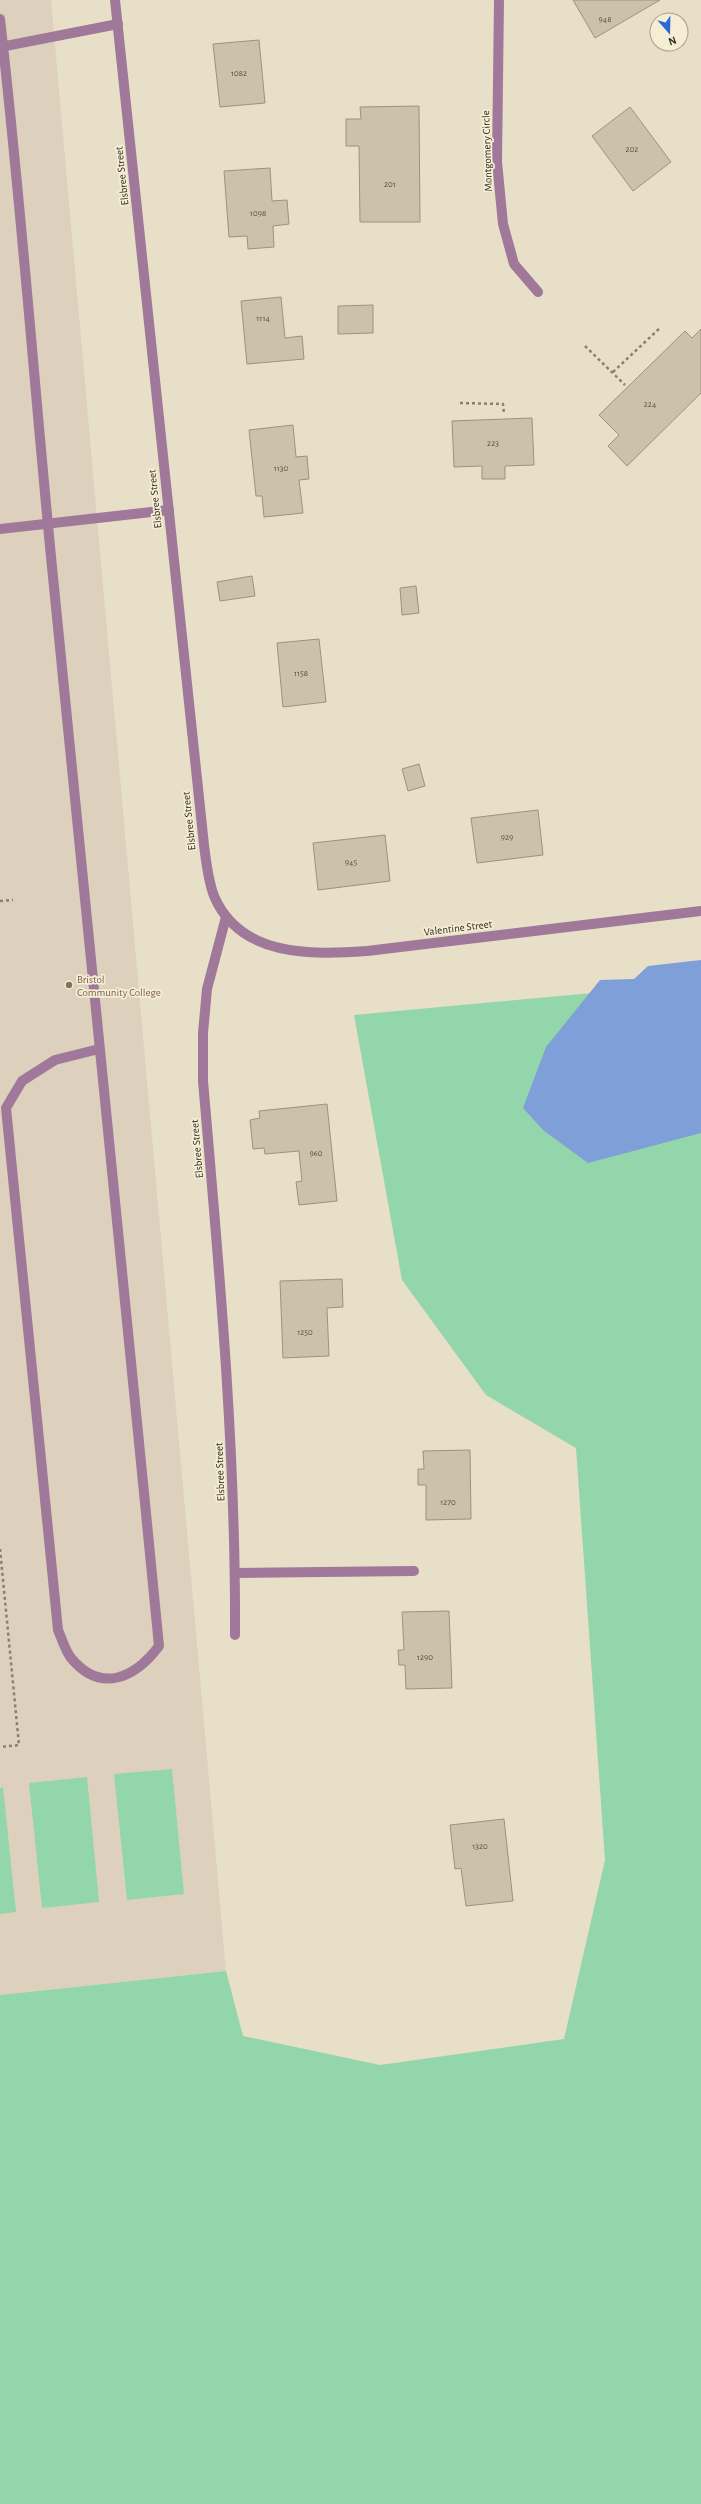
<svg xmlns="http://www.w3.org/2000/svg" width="701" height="2504" font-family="'Alegreya Sans',sans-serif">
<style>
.education{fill:#ddd1bd}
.green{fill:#94d6ab}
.water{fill:#7e9fd7}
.building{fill:#cac2aa;stroke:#9b937c}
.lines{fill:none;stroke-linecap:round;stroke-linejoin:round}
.path{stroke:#878171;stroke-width:2.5;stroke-dasharray:3 3;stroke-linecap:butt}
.minor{stroke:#a07899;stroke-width:10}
.education-dot{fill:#8d6e63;stroke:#f5edd4;stroke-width:1.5}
.labels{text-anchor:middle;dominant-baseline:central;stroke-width:3.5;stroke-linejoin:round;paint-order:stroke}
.number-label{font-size:9px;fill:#565245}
.street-label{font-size:11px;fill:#2f2c23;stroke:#f5edd4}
.education-label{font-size:11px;fill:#785e54;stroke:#f5edd4;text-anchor:start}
</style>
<rect width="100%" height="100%" fill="#e7dfc7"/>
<!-- education -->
<polygon class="education" points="0,0 51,0 226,1971 0,1995"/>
<!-- green -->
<g class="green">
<polygon points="701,983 701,2504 0,2504 0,1995 226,1971 243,2036 380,2065 564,2039 605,1860 576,1448 486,1395 402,1280 354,1015"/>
<polygon points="172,1769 184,1894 127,1900 114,1774"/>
<polygon points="87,1777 99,1902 42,1908 29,1783"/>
<polygon points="3,1787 16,1912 0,1914 0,1788"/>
</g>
<!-- water -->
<polygon class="water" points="701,960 701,1133 588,1163 543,1130 523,1108 546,1047 600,980 634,979 648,966"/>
<!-- building -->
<g class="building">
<polygon points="573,0 660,0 595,38"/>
<polygon points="259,40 265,103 220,107 213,44"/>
<polygon points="419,106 420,222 360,222 359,146 346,146 346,119 361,119 360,107"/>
<polygon points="630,107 671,162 633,191 592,136"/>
<polygon points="270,168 272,201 287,200 289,224 273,226 274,247 248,249 247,236 229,237 224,171"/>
<polygon points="281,297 285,338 302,336 304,359 247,364 241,301"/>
<polygon points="373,305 373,333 338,334 338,306"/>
<polygon points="701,329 701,393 627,466 608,446 619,435 599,415 685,331 692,338"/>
<polygon points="532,418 534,465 505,466 505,479 482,479 482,466 454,467 452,421"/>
<polygon points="293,425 296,457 307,456 309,479 299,480 303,513 264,517 262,496 256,496 249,430"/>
<polygon points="252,576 255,596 220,601 217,582"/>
<polygon points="416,586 419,613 402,615 400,588"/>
<polygon points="319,639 326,702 283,707 277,643"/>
<polygon points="419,764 425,786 408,791 402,769"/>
<polygon points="538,810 543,855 477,863 471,818"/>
<polygon points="385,835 390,881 318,890 313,843"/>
<polygon points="327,1104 337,1201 299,1205 296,1182 302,1181 299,1151 265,1154 264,1148 253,1149 250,1120 260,1118 259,1111"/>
<polygon points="342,1279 343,1307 327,1308 329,1356 283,1358 280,1281"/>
<polygon points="470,1450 471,1519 426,1520 426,1485 418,1485 418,1469 424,1469 423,1451"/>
<polygon points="449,1611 452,1688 406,1689 405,1665 399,1665 398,1650 404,1650 402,1612"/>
<polygon points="504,1819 513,1901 466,1906 461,1868 455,1869 450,1825"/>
</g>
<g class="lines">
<!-- path -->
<g class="path">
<polyline points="585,346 625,385"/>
<polyline points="613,372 661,327"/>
<polyline points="460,403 503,404 504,414"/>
<polyline points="0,901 13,900"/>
<polyline points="0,1549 19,1745 0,1747"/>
</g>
<!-- minor -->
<g class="minor">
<path d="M 115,0 L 204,845 C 206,862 208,880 214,896 C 240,957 311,955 367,951 L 701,911"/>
<polyline points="499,0 497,162 503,224 514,264 538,292"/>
<path d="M 0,19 C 21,201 34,384 52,567 C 87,926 124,1286 159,1646 C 135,1678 101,1694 71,1658 C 65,1650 62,1639 58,1630 L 6,1108 L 22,1081 L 55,1060 L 99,1049"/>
<polyline points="0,47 118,24"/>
<polyline points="0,529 169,510"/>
<path d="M 226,917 L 207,989 L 203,1033 L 203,1081 C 219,1266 236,1450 235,1635"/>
<polyline points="235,1573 414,1571"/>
</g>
</g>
<!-- markers -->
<circle class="education-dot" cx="69" cy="985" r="4"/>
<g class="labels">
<!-- number labels -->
<g class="number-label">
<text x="605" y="19">948</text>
<text x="239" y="73">1082</text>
<text x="632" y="149">202</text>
<text x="390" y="184">201</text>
<text x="258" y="213">1098</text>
<text x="263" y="318">1114</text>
<text x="650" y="404">224</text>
<text x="493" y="443">223</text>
<text x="281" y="468">1130</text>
<text x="301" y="673">1158</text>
<text x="507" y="837">929</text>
<text x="351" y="862">945</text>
<text x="316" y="1153">960</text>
<text x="305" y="1332">1250</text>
<text x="448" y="1502">1270</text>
<text x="425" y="1657">1290</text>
<text x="480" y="1846">1320</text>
</g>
<!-- street labels -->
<g class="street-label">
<text transform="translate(487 151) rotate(-92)">Montgomery Circle</text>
<text transform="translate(122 176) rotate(-96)">Elsbree Street</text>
<text transform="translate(155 499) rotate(-96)">Elsbree Street</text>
<text transform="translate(189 821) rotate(-96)">Elsbree Street</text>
<text transform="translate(458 928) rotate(-7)">Valentine Street</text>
<text transform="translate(197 1149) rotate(-95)">Elsbree Street</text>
<text transform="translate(220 1472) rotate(-92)">Elsbree Street</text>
</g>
<!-- education labels -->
<g class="education-label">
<text x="77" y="979">Bristol<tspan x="77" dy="13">Community College</tspan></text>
</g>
</g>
<!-- north arrow -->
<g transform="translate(669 32) rotate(160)"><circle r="19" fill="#f5edd4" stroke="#a6a08d"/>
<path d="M0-3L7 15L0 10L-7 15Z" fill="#2b69d6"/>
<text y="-6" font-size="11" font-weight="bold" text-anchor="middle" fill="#2f2c23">N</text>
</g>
</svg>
